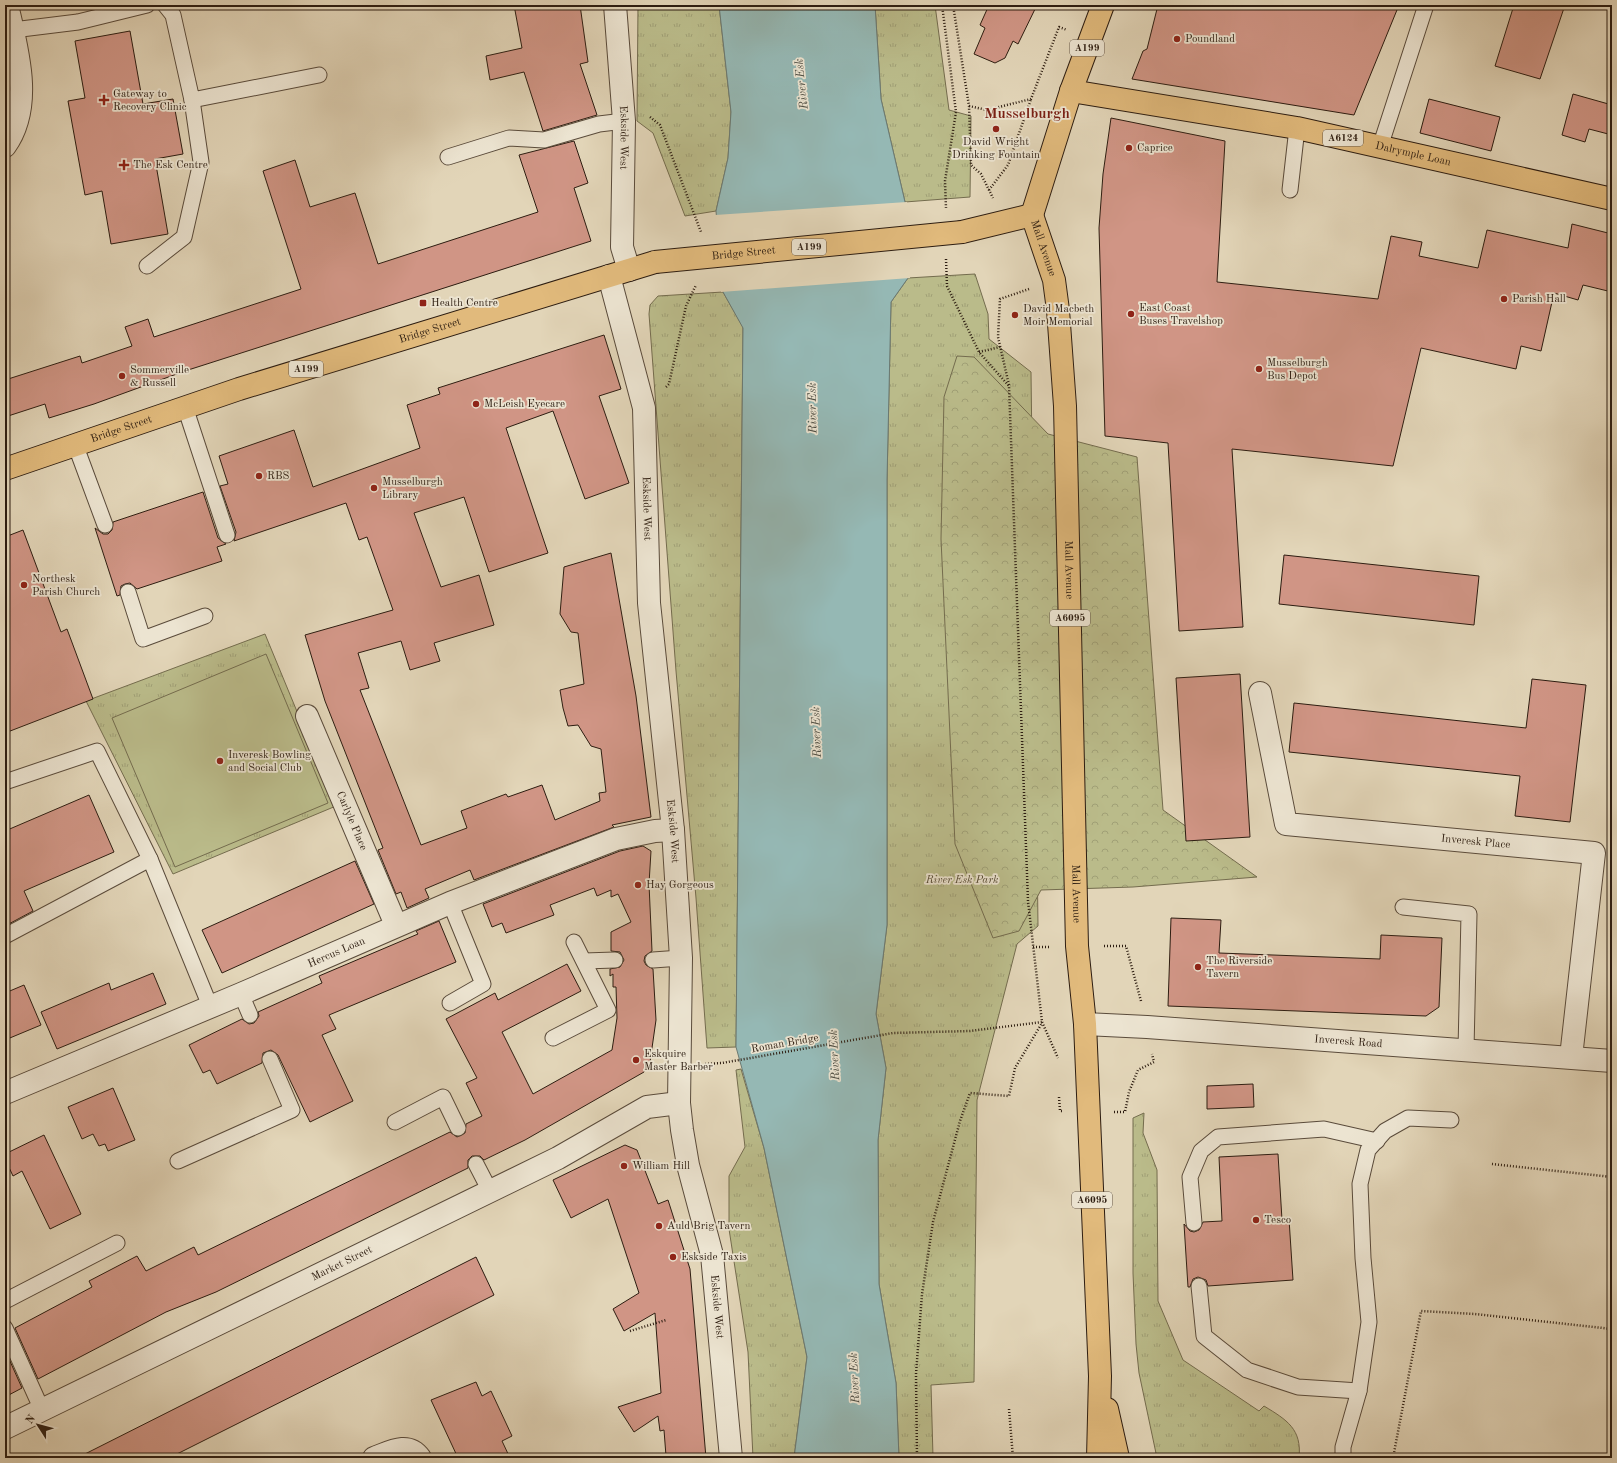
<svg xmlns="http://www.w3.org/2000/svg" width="1617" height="1463" font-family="'Old Standard TT',serif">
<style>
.grass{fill:url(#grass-tufts);stroke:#746c4e}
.forest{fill:url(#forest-crowns);stroke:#746c4e}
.garden{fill:#babb8a;stroke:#746c4e}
.water{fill:#95b8b4;stroke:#6b7a73}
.pier{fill:#e2d5b8}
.building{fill:#d09585;stroke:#2d1d11}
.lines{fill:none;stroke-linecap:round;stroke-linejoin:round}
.lane-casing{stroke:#5a4b3b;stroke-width:17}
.street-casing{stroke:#5a4b3b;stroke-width:24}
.primary-casing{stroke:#2d1d11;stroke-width:24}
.path{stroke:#2d1d11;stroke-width:2.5;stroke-dasharray:1 2;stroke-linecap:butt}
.lane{stroke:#ece4d1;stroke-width:15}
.street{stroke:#ece4d1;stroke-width:22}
.primary{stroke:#e1ba7c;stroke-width:22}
.primary-bridge-casing{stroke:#2d1d11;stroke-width:24;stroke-linecap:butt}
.primary-bridge{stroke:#e1ba7c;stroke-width:22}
.poi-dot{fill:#8f2418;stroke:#ece4d1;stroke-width:1.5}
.labels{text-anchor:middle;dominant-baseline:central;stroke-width:3.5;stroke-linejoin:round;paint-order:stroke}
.shield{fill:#ece4d1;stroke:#66594b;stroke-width:1}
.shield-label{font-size:10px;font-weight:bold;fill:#2d1d11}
.poi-label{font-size:11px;fill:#2d1d11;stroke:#ece4d1;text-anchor:start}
.street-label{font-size:11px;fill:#2d1d11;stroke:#ece4d1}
.park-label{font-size:11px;font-style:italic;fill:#574c35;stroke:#ece4d1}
.water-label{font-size:12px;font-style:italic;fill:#4c4c42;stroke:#ece4d1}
.district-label{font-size:15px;font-weight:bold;fill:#7a1f14;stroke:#ece4d1}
</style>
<defs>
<pattern id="grass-tufts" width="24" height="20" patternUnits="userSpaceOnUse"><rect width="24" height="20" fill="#babb8a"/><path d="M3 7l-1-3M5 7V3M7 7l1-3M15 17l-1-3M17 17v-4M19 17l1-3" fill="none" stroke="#a0a076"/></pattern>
<pattern id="forest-crowns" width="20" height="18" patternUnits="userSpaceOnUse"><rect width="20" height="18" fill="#babb8a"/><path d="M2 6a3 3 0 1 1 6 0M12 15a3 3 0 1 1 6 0" fill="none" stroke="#a0a076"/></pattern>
</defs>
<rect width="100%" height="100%" fill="#e2d5b8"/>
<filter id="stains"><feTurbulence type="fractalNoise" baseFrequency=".005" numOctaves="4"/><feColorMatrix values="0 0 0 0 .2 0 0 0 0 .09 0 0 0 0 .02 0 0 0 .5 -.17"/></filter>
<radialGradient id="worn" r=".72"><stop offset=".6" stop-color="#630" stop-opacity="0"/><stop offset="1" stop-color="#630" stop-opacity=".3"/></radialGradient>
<!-- grass -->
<g class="grass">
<polygon points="638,5 719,5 731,112 728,158 716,211 685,216 653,133 637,121"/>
<polygon points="875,5 935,5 949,110 971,116 970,197 905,202 881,99"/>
<polygon points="975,274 988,314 989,339 1031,372 1038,926 1017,944 977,1100 974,1382 931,1385 933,1457 959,1458 899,1458 896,1383 879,1284 878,1140 886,1068 876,1014 887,925 887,480 891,302 908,278"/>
<polygon points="723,292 743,327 736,1047 707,1048 696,898 676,671 649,314 650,305 658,296"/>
<polygon points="265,634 336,806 173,874 86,701"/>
<polygon points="741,1069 764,1148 807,1357 794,1458 753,1458 748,1352 729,1229 729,1176 745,1147 736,1070"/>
<path d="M 1144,1113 L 1143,1133 L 1157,1170 L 1158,1301 L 1183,1360 L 1259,1411 L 1264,1406 C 1287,1420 1302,1429 1299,1458 L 1157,1458 L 1139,1373 L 1136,1344 L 1133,1273 L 1133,1118 Z"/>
</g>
<!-- forest -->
<polygon class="forest" points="957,356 974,357 1048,434 1137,457 1163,810 1257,877 1133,887 1041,890 1019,931 993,938 955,844 941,539 944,397"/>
<!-- garden -->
<polygon class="garden" points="266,654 328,803 175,867 112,718"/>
<!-- water -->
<polygon class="water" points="719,5 875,5 881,99 905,202 908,278 891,302 887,480 887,925 876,1014 886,1068 878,1140 879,1284 896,1383 899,1458 794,1458 807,1357 764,1148 736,1047 743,328 723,292 716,211 728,158 731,112"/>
<!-- pier -->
<polygon class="pier" points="907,202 910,278 721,292 715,215"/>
<!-- building -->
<g class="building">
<polygon points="514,5 580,5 588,62 580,64 597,115 543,131 524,72 490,80 486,56 522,48"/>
<polygon points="989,5 1037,5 1018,44 1013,41 1005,58 995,63 974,54 985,28 980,25"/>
<polygon points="1158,5 1399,5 1354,115 1132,79 1143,51 1147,49"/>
<polygon points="1514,5 1565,5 1540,79 1495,66"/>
<polygon points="130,31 143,104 173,99 183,154 155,159 168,234 111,244 102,191 85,195 68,101 85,98 75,41"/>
<polygon points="1573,94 1612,105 1612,135 1589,129 1585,142 1562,135"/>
<polygon points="1429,99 1500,117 1491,151 1420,133"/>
<polygon points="1111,118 1225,141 1217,282 1378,299 1391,236 1422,242 1419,256 1478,268 1487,230 1568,248 1572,224 1612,234 1612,292 1583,285 1578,300 1554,293 1541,351 1521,346 1516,369 1421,348 1393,466 1232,449 1243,627 1179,631 1168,443 1105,436 1099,228 1103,174"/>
<polygon points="574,141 588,183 574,188 591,241 185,371 94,404 49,418 45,404 5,417 5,380 80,356 82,363 132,346 125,327 148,319 154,337 301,289 263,171 295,160 310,207 355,193 378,264 538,212 519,155"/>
<polygon points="604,335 621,389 599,396 629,483 585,499 553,411 506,428 548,553 489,572 464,497 414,513 441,587 479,575 494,625 434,643 440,661 410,670 401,641 358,653 369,688 360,690 421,845 467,828 461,811 506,794 508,797 542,785 555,820 600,801 599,793 606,792 601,749 591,746 578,725 568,726 563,708 560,690 584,684 578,633 571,632 560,614 564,567 611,553 636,696 651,817 612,825 614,827 474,880 470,870 425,889 429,898 407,908 401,892 396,894 378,850 383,848 325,701 305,635 393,610 367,537 359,540 346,503 234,541 236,532 220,486 228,484 219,456 294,430 313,487 420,448 407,405 440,394 438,388"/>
<polygon points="203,492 218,538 226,544 217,547 222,561 137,589 130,583 125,584 121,586 120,595 117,596 95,528 103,534 108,534 112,530 113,522"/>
<polygon points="23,530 61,632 67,629 93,699 5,733 5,537"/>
<polygon points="1284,555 1479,576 1474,625 1279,604"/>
<polygon points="1240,674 1250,837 1186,841 1176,678"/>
<polygon points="1532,679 1586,685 1570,822 1515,816 1520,776 1289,752 1294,703 1526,728"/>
<polygon points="89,795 114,852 24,891 33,911 5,926 5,831"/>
<polygon points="643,846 651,851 649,884 652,951 645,956 644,961 646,965 653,969 656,1020 650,1062 644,1072 525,1140 484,1160 480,1156 472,1156 468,1160 468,1168 216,1292 166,1312 38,1379 15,1328 92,1287 89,1281 137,1256 146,1271 194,1247 198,1255 450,1132 457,1137 465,1133 466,1124 482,1116 466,1083 477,1078 446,1019 495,993 498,1000 567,964 581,991 502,1032 533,1094 612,1050 617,1018 616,987 613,987 613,974 610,976 610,969 620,967 624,960 620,952 611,951 611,932 631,922 618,894 611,897 611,890 597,896 594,888 550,905 554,915 506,933 502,923 492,927 483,904 620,851"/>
<polygon points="355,861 374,904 222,973 202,930"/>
<polygon points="1171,918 1221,920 1219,953 1380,959 1381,935 1442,938 1439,1007 1426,1016 1168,1006"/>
<polygon points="439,921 456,962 329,1015 336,1029 322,1035 353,1101 310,1122 278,1055 271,1050 263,1053 262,1063 217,1084 210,1070 203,1073 189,1045 242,1019 249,1024 254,1023 259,1016 258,1012 322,983 319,976 418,934 416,931"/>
<polygon points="153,973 166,1004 57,1049 41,1012 109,983 111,990"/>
<polygon points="24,985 41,1025 5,1040 5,993"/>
<polygon points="1253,1084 1254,1107 1207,1109 1207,1086"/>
<polygon points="113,1088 135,1140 108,1151 105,1144 99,1146 93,1134 82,1139 68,1107"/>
<polygon points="44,1135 81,1214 50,1229 22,1171 13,1176 5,1159 5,1154"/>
<polygon points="625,1145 637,1150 658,1204 668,1200 690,1269 706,1458 678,1458 678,1455 666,1456 664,1430 660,1431 658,1416 634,1432 618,1407 661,1393 655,1313 624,1331 613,1309 639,1293 608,1199 571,1218 553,1180"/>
<polygon points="1278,1154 1282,1220 1289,1219 1293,1280 1208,1286 1206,1280 1198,1277 1193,1279 1190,1287 1188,1287 1184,1224 1190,1231 1194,1232 1199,1230 1203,1222 1222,1221 1219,1157"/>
<polygon points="476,1257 494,1295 169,1458 77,1458"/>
<polygon points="5,1350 22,1388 5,1397"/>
<polygon points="476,1382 482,1396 491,1391 512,1436 502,1441 510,1458 458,1458 431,1400"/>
</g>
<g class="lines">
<defs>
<g id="lane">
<polyline points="165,5 173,15 192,100 319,75"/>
<polyline points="13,30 78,22 147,5"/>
<polyline points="1380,147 1426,5"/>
<polyline points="448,157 509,138 544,140 599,124 624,121"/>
<polyline points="1290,190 1297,128"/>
<polyline points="147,266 184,237 201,162 192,100"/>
<polyline points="185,407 227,535"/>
<polyline points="75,444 105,525"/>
<polyline points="128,592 143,639 205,616"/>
<polyline points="5,782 97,751 150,859"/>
<polyline points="450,903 483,984 450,1003"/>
<polyline points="1403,907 1469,914 1466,1050"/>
<polyline points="5,936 150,859 210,1006"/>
<polyline points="653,960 681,958"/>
<polyline points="584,961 615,960"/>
<polyline points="241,994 250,1015"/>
<polyline points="553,1038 608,1010 574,942"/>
<polyline points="395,1122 443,1097 458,1128"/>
<polyline points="178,1161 292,1110 270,1059"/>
<polyline points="476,1164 490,1191"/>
<polyline points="1194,1223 1190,1177 1201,1151 1218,1137 1324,1129 1377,1141"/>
<polyline points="1199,1286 1204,1336 1247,1370 1298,1387 1359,1391"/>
<polyline points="5,1301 117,1243"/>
<polyline points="5,1328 42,1410"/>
<polyline points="1343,1458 1343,1447 1359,1391 1369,1322 1363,1258 1360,1184 1368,1150 1385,1131 1408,1118 1451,1120"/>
</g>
<g id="street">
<path id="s1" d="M 615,5 L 624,121 L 622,247 L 629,270"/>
<path d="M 5,146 C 34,106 17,49 7,5"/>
<path id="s2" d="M 609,276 L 644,408 L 649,603 L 673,830 L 681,958 L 679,1103 L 682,1130 L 688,1165 L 712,1255 L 731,1458"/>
<path id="s3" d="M 1260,693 L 1286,824 L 1594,853 L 1571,1057"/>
<path id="s4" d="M 307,716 L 396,925"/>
<path id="s5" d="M 1085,1024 L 1147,1027 L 1612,1061"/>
<path id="s6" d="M 5,1093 L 241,994 L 450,903 L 616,839 L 655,831 L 673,830"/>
<path id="s7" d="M 5,1428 L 558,1158 L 647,1107 L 679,1103"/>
<path d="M 374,1458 C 390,1452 408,1441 420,1458"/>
</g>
<g id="primary">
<path id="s8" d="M 1071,91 L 1297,128 L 1612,199"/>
<path id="s9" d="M 1032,215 L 1054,280 L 1058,310 L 1065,406 L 1077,946 L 1085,1024 L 1100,1376 L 1098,1458"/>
<polyline points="1032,215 1071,91 1103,5"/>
<polyline points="962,232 1032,215"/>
<path id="s10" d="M 5,469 L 239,389 L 655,262"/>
<polyline points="1107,1409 1118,1458"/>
</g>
</defs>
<!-- lane casing -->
<use href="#lane" class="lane-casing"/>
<!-- street casing -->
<use href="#street" class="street-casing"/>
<!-- primary casing -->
<use href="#primary" class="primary-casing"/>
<!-- path -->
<g class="path">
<polyline points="942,5 956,112 945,181 946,208"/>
<polyline points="953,5 969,106 971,165 981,174 993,198"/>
<polyline points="969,106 987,110 1031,99 1059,27 1067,30"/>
<polyline points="650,117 660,125 701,232"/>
<polyline points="989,190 1008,165 1031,99"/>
<polyline points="946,259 947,286 979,352 1009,386 1028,901 1042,1022 1058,1058"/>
<polyline points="979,352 1000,347"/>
<polyline points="1009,385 998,337 1000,299 1029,289"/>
<polyline points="666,387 669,384 686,306 696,285"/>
<polyline points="1104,946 1126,946 1141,1001"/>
<polyline points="1033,947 1051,947"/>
<polyline points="705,1064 722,1063 893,1033 970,1031 1042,1022"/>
<polyline points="1059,1097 1060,1111 1063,1111"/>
<polyline points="1114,1112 1125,1112 1129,1092 1138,1070 1154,1062 1152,1054"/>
<polyline points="1492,1164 1612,1177"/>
<polyline points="630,1331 666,1320"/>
<polyline points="1009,1409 1013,1458"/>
<polyline points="917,1458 916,1374 922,1294 933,1222 960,1121 970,1093 1009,1096 1015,1068 1042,1023"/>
<polyline points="1393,1458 1421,1311 1475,1314 1612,1329"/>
</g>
<!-- lane -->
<use href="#lane" class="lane"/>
<!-- street -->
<use href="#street" class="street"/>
<!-- primary -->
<use href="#primary" class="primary"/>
<defs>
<g id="primary-bridge">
<path id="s11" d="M 655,262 L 962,232"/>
</g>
</defs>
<!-- primary-bridge casing -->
<use href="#primary-bridge" class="primary-bridge-casing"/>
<!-- primary-bridge -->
<use href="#primary-bridge" class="primary-bridge"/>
</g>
<!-- markers -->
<g class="poi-dot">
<circle cx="1177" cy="39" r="4"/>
<path d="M102 94h4v4h4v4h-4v4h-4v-4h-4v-4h4z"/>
<circle cx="996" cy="129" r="4"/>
<circle cx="1129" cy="148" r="4"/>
<path d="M122 159h4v4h4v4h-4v4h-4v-4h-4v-4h4z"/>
<circle cx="1504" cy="299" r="4"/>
<rect x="419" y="299" width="8" height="8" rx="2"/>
<circle cx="1131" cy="314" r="4"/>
<circle cx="1015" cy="315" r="4"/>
<circle cx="1259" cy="369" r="4"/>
<circle cx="122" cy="376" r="4"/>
<circle cx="476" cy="404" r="4"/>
<circle cx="259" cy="476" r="4"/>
<circle cx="374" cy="488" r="4"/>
<circle cx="24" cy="585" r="4"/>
<circle cx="220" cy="761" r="4"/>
<circle cx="638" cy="885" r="4"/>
<circle cx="1198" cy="967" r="4"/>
<circle cx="636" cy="1060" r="4"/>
<circle cx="624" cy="1166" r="4"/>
<circle cx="1256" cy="1220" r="4"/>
<circle cx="659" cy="1226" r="4"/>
<circle cx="673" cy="1257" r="4"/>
</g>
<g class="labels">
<!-- shield labels -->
<g class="shield">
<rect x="1070" y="40" width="34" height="16" rx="3"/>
<rect x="1323" y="130" width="40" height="16" rx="3"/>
<rect x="792" y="239" width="34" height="16" rx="3"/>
<rect x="289" y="361" width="34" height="16" rx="3"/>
<rect x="1050" y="610" width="40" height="16" rx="3"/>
<rect x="1072" y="1192" width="40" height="16" rx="3"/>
</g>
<g class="shield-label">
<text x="1087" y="48">A199</text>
<text x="1343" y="138">A6124</text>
<text x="809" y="247">A199</text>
<text x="306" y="369">A199</text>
<text x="1070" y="618">A6095</text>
<text x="1092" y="1200">A6095</text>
</g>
<!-- poi labels -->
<g class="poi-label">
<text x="1185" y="39">Poundland</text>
<text x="113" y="94">Gateway to<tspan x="113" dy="13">Recovery Clinic</tspan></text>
<text x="996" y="142" text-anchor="middle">David Wright<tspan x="996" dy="13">Drinking Fountain</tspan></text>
<text x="1137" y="148">Caprice</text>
<text x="133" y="165">The Esk Centre</text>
<text x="1512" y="299">Parish Hall</text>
<text x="431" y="303">Health Centre</text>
<text x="1139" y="308">East Coast<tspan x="1139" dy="13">Buses Travelshop</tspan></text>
<text x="1023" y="309">David Macbeth<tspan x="1023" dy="13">Moir Memorial</tspan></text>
<text x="1267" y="363">Musselburgh<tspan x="1267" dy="13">Bus Depot</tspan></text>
<text x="130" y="370">Sommerville<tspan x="130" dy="13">&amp; Russell</tspan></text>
<text x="484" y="404">McLeish Eyecare</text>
<text x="267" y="476">RBS</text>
<text x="382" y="482">Musselburgh<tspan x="382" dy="13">Library</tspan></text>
<text x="32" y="579">Northesk<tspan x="32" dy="13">Parish Church</tspan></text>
<text x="228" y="755">Inveresk Bowling<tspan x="228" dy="13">and Social Club</tspan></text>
<text x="646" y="885">Hay Gorgeous</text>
<text x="1206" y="961">The Riverside<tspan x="1206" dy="13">Tavern</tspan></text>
<text x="644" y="1054">Eskquire<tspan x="644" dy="13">Master Barber</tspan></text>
<text x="632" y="1166">William Hill</text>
<text x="1264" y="1220">Tesco</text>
<text x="667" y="1226">Auld Brig Tavern</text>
<text x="681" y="1257">Eskside Taxis</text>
</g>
<!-- street labels -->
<g class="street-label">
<text stroke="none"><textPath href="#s1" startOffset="133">Eskside West</textPath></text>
<text stroke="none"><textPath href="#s8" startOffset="348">Dalrymple Loan</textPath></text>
<text stroke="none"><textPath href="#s9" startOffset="35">Mall Avenue</textPath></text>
<text stroke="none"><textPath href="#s11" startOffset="89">Bridge Street</textPath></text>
<text stroke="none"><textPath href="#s10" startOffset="447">Bridge Street</textPath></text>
<text stroke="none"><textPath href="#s10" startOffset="123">Bridge Street</textPath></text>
<text stroke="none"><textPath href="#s2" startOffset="237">Eskside West</textPath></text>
<text stroke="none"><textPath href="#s9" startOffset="359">Mall Avenue</textPath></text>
<text stroke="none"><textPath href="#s4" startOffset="114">Carlyle Place</textPath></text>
<text stroke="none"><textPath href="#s2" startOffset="561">Eskside West</textPath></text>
<text stroke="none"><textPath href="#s3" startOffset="324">Inveresk Place</textPath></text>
<text stroke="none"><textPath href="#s9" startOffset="683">Mall Avenue</textPath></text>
<text stroke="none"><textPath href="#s6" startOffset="360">Hercus Loan</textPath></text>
<text stroke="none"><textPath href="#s5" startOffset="264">Inveresk Road</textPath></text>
<text transform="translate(785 1044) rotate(-10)">Roman Bridge</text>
<text stroke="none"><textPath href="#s7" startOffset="375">Market Street</textPath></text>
<text stroke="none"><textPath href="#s2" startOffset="1041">Eskside West</textPath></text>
</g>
<!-- park labels -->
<g class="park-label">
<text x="962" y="880">River Esk Park</text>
</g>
<!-- water labels -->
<g class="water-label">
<text transform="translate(802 84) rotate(-96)">River Esk</text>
<text transform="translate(813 408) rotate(-91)">River Esk</text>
<text transform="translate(817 732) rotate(-92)">River Esk</text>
<text transform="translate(835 1055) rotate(-93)">River Esk</text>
<text transform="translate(855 1378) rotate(-93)">River Esk</text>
</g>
<!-- district labels -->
<g class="district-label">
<text x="1027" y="114">Musselburgh</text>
</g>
</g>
<!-- margin -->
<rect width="1617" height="1463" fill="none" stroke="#e2d5b8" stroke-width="20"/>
<rect x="6" y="6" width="1605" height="1451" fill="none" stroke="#2d1d11" stroke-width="2"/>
<rect x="10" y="10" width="1597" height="1443" fill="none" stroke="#2d1d11"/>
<!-- north arrow -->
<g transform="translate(38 1425) rotate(306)" stroke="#ece4d1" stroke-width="3" paint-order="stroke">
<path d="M0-3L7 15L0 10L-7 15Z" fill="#2d1d11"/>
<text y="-6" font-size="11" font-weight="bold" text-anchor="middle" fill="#2d1d11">N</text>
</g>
<rect width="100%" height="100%" filter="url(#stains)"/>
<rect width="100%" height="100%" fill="url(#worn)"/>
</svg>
